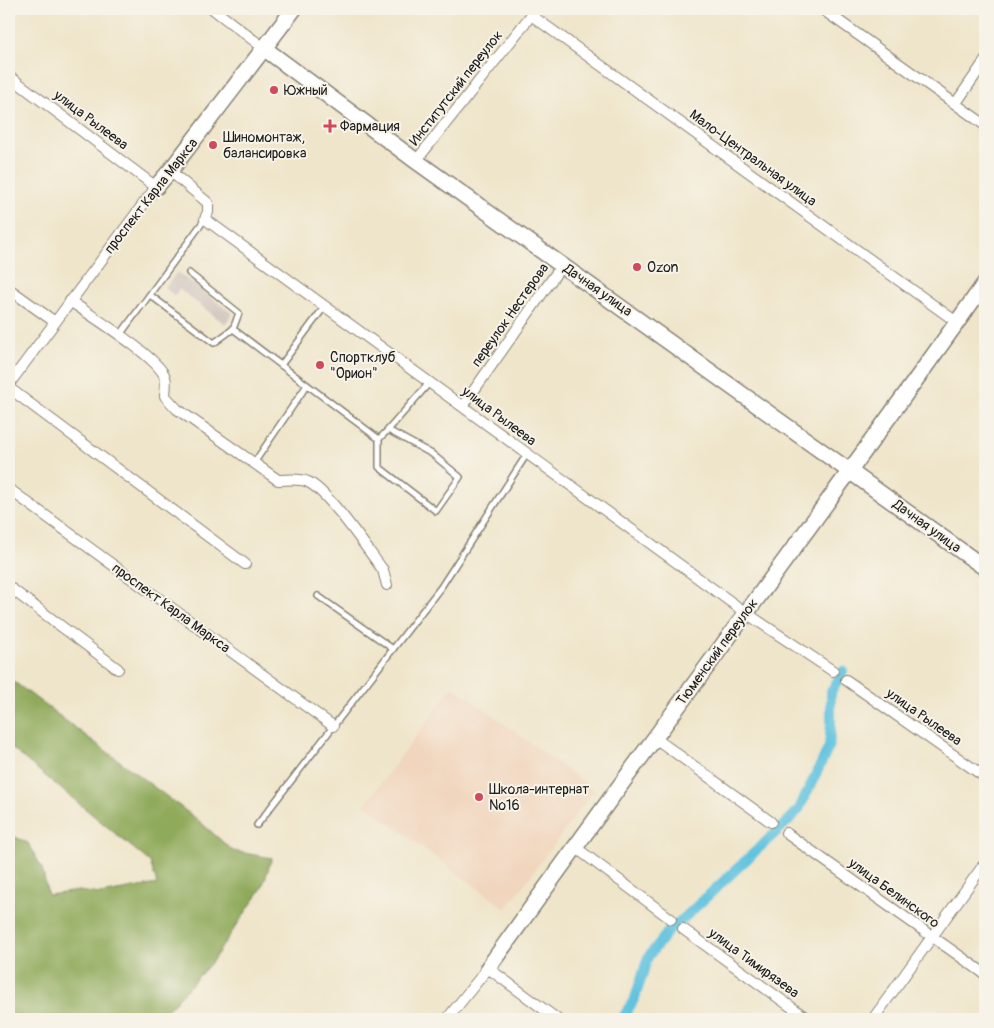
<svg xmlns="http://www.w3.org/2000/svg" width="994" height="1028" font-family="Pangolin,sans-serif">
<style>
.built{fill:#f1d5bd}
.industrial{fill:#cec1ba}
.forest{fill:#90aa5c;stroke:#56633c}
.lines{fill:none;stroke-linecap:round;stroke-linejoin:round}
.canal{stroke:#61c2df;stroke-width:10}
.lane-casing{stroke:#868073;stroke-width:8}
.street-casing{stroke:#868073;stroke-width:12}
.secondary-casing{stroke:#868073;stroke-width:18}
.lane{stroke:#fff;stroke-width:5}
.street{stroke:#fff;stroke-width:10}
.secondary{stroke:#fff;stroke-width:15}
.poi-dot{fill:#d1495b;stroke:#f7f3e8;stroke-width:2}
.labels{text-anchor:middle;dominant-baseline:central;stroke-width:4;stroke-linejoin:round;paint-order:stroke}
.street-label{font-size:14px;fill:#1c1c1c;stroke:#f7f3e8}
.poi-label{font-size:14px;fill:#1c1c1c;stroke:#f7f3e8;text-anchor:start}
</style>
<rect width="100%" height="100%" fill="#f7f3e8"/>
<filter id="ink" filterUnits="userSpaceOnUse"><feTurbulence type="fractalNoise" baseFrequency=".02" numOctaves="2"/><feDisplacementMap in="SourceGraphic" scale="10" xChannelSelector="R" yChannelSelector="G"/><feConvolveMatrix kernelMatrix="1 2 1 2 8 2 1 2 1" color-interpolation-filters="sRGB"/></filter>
<filter id="wash" filterUnits="userSpaceOnUse"><feTurbulence type="fractalNoise" baseFrequency=".0096" numOctaves="4" result="noise"/><feDisplacementMap in="SourceGraphic" scale="20" xChannelSelector="R" yChannelSelector="G"/><feGaussianBlur stdDeviation="1.12" result="paint"/><feColorMatrix in="noise" values="0 0 0 0 0 0 0 0 0 0 0 0 0 0 0 0 0 1.4 0 .05"/><feComposite in="paint" operator="in"/></filter>
<g filter="url(#wash)">
<rect width="100%" height="100%" fill="#efe5ca"/>
<!-- built -->
<polygon class="built" points="453,686 594,790 506,909 365,805"/>
<!-- industrial -->
<polygon class="industrial" points="177,272 233,314 225,324 179,289 174,295 165,288"/>
<!-- forest -->
<polygon class="forest" points="9,678 198,820 233,851 272,858 262,888 211,963 159,1019 9,1019 9,837 11,835 28,843 42,868 48,895 79,891 100,894 157,884 150,862 9,746"/>
<g class="lines">
<!-- canal -->
<polyline class="canal" points="622,1019 635,998 648,957 671,928 683,919 789,820 799,809 829,747 831,724 831,692 843,671"/>
</g>
</g>
<g filter="url(#ink)">
<g class="lines">
<defs>
<g id="lane">
<polyline points="189,273 239,313 233,329"/>
<polyline points="150,295 214,343 233,329 379,439 379,467 436,511 460,477 432,454 388,430 379,439"/>
<polyline points="120,335 205,219"/>
<polyline points="281,365 325,306"/>
<polyline points="388,430 430,382"/>
<polyline points="254,463 307,385"/>
<polyline points="318,596 393,649"/>
<polyline points="257,825 441,587 527,454"/>
</g>
<g id="street">
<polyline points="213,9 265,49"/>
<polyline points="822,9 985,125"/>
<polyline points="531,15 958,323"/>
<polyline points="9,76 156,187 9,384"/>
<polyline points="956,103 985,61"/>
<polyline points="416,161 536,9"/>
<polyline points="170,171 208,203 208,212 205,219 746,613 833,671"/>
<polyline points="9,289 55,322"/>
<path d="M 70,301 C 90,315 158,357 165,377 C 167,382 165,390 165,396 L 177,409 L 278,480 C 288,480 299,478 308,482 C 329,492 367,549 383,570 L 387,585"/>
<polyline points="9,388 245,564"/>
<polyline points="463,406 562,265"/>
<polyline points="9,489 333,726"/>
<polyline points="9,587 118,669"/>
<polyline points="846,680 985,777"/>
<polyline points="655,738 771,822"/>
<polyline points="786,833 985,974"/>
<polyline points="575,847 671,919"/>
<polyline points="683,929 808,1019"/>
<polyline points="447,1019 488,968 557,1019"/>
<polyline points="873,1019 985,863"/>
</g>
<g id="secondary">
<polyline points="265,49 416,161 985,568"/>
<polyline points="156,187 170,171 294,9"/>
<path d="M 488,968 C 652,739 822,513 985,283"/>
</g>
</defs>
<!-- lane casing -->
<use href="#lane" class="lane-casing"/>
<!-- street casing -->
<use href="#street" class="street-casing"/>
<!-- secondary casing -->
<use href="#secondary" class="secondary-casing"/>
<!-- lane -->
<use href="#lane" class="lane"/>
<!-- street -->
<use href="#street" class="street"/>
<!-- secondary -->
<use href="#secondary" class="secondary"/>
</g>
</g>
<!-- markers -->
<g class="poi-dot">
<circle cx="274" cy="90" r="5"/>
<path d="M327.5 118.5h5v5h5v5h-5v5h-5v-5h-5v-5h5z"/>
<circle cx="213" cy="145" r="5"/>
<circle cx="637" cy="267" r="5"/>
<circle cx="320" cy="365" r="5"/>
<circle cx="479" cy="797" r="5"/>
</g>
<g class="labels">
<!-- street labels -->
<g class="street-label">
<text transform="translate(456 88) rotate(-52)">Институтский переулок</text>
<text transform="translate(91 120) rotate(37)">улица Рылеева</text>
<text transform="translate(753 158) rotate(36)">Мало-Центральная улица</text>
<text transform="translate(151 196) rotate(-52)">проспект Карла Маркса</text>
<text transform="translate(598 290) rotate(35)">Дачная улица</text>
<text transform="translate(510 315) rotate(-55)">переулок Нестерова</text>
<text transform="translate(499 416) rotate(37)">улица Рылеева</text>
<text transform="translate(927 526) rotate(36)">Дачная улица</text>
<text transform="translate(171 608) rotate(36)">проспект Карла Маркса</text>
<text transform="translate(717 652) rotate(-54)">Тюменский переулок</text>
<text transform="translate(924 717) rotate(35)">улица Рылеева</text>
<text transform="translate(894 893) rotate(36)">улица Белинского</text>
<text transform="translate(754 963) rotate(36)">улица Тимирязева</text>
</g>
<!-- poi labels -->
<g class="poi-label">
<text x="284" y="90">Южный</text>
<text x="340" y="126">Фармация</text>
<text x="223" y="137">Шиномонтаж,<tspan x="223" dy="16">балансировка</tspan></text>
<text x="647" y="267">Ozon</text>
<text x="330" y="357">Спортклуб<tspan x="330" dy="16">"Орион"</tspan></text>
<text x="489" y="789">Школа-интернат<tspan x="489" dy="16">№16</tspan></text>
</g>
</g>
<!-- margin -->
<rect width="994" height="1028" fill="none" stroke="#f7f3e8" stroke-width="30"/>
</svg>
